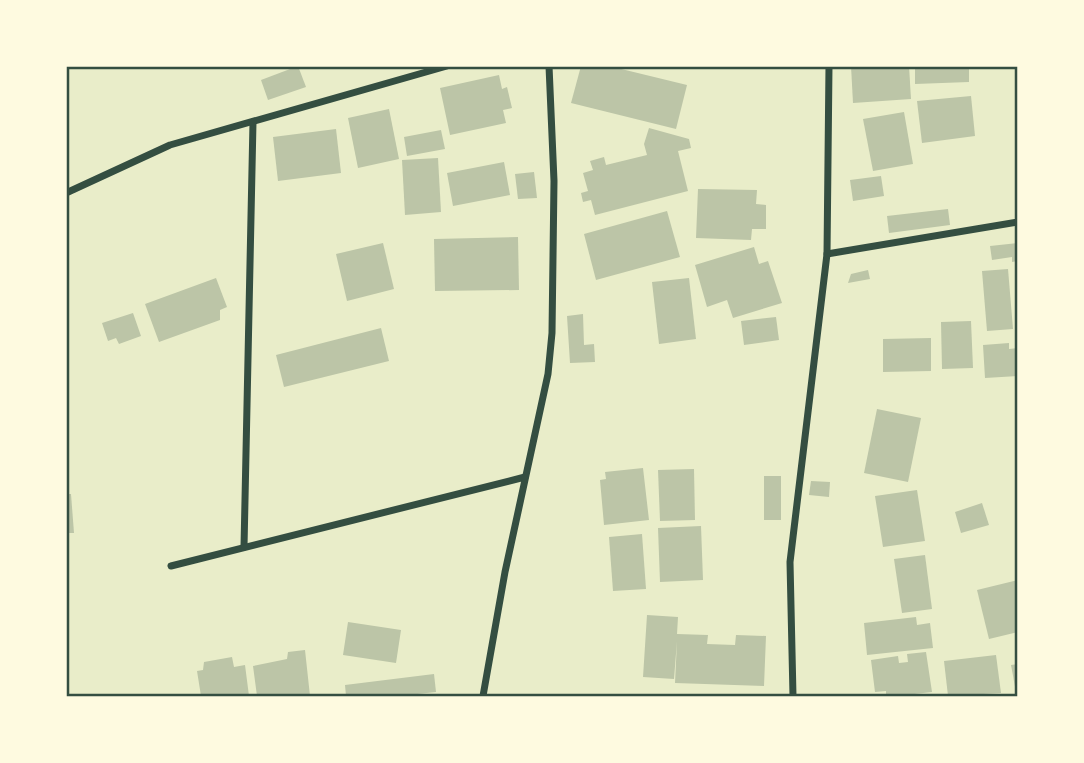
<svg xmlns="http://www.w3.org/2000/svg" width="1084" height="763" font-family="Barlow,sans-serif">
<style>
.building{fill:#bcc5a7}
.lines{fill:none;stroke-linecap:round;stroke-linejoin:round}
.minor{stroke:#344e41;stroke-width:7}
.neatline{fill:none;stroke:#344e41;stroke-width:2.5}
</style>
<rect width="100%" height="100%" fill="#e9edc9"/>
<!-- building -->
<g class="building">
<polygon points="298,66 306,87 268,100 261,80"/>
<polygon points="581,66 609,66 687,85 676,129 571,103"/>
<polygon points="851,66 909,66 911,99 853,103"/>
<polygon points="915,66 969,66 969,82 915,84"/>
<polygon points="499,75 502,89 507,87 512,108 503,110 506,123 450,135 440,88"/>
<polygon points="971,96 975,136 922,143 917,101"/>
<polygon points="389,109 399,159 358,168 348,118"/>
<polygon points="904,112 913,164 873,171 863,119"/>
<polygon points="649,128 689,139 691,148 678,151 688,191 595,215 591,200 583,202 581,193 588,191 583,173 593,170 590,161 604,157 606,165 647,155 644,144"/>
<polygon points="336,129 341,173 278,181 273,137"/>
<polygon points="441,130 445,149 407,156 404,137"/>
<polygon points="438,158 441,212 405,215 402,160"/>
<polygon points="504,162 510,195 453,206 447,173"/>
<polygon points="534,172 537,198 518,199 515,174"/>
<polygon points="881,176 884,196 853,201 850,180"/>
<polygon points="698,189 757,190 756,204 766,205 766,229 752,229 751,240 696,238"/>
<polygon points="948,209 950,225 889,233 887,216"/>
<polygon points="667,211 680,257 596,280 584,234"/>
<polygon points="518,237 519,290 435,291 434,239"/>
<polygon points="383,243 394,289 347,301 336,254"/>
<polygon points="1018,243 1018,261 1012,262 1012,257 992,260 990,246"/>
<polygon points="754,247 759,264 768,261 782,303 733,318 727,300 707,307 695,265"/>
<polygon points="1008,269 1013,329 987,331 982,271"/>
<polygon points="868,270 870,279 848,283 851,274"/>
<polygon points="216,278 227,307 220,310 220,320 159,342 145,304"/>
<polygon points="689,278 696,339 659,344 652,282"/>
<polygon points="133,313 141,336 119,344 116,338 108,341 102,323"/>
<polygon points="583,314 584,345 594,344 595,362 570,363 567,316"/>
<polygon points="776,317 779,340 744,345 741,321"/>
<polygon points="971,321 973,368 942,369 941,322"/>
<polygon points="381,328 389,361 284,387 276,355"/>
<polygon points="931,338 931,371 883,372 883,339"/>
<polygon points="1009,343 1009,349 1018,348 1018,376 985,378 983,345"/>
<polygon points="877,409 921,418 908,482 864,473"/>
<polygon points="643,468 649,520 604,525 600,480 606,479 605,472"/>
<polygon points="694,469 695,520 660,521 658,470"/>
<rect x="764" y="476" width="17" height="44"/>
<polygon points="811,481 830,482 829,497 809,495"/>
<polygon points="917,490 925,541 883,547 875,496"/>
<polygon points="66,494 71,494 74,533 66,533"/>
<polygon points="982,503 989,525 961,533 955,512"/>
<polygon points="701,526 703,580 660,582 658,528"/>
<polygon points="642,534 646,589 613,591 609,537"/>
<polygon points="925,555 932,609 902,613 894,559"/>
<polygon points="1018,580 1018,632 989,639 977,590"/>
<polygon points="647,615 678,617 677,634 708,635 707,644 735,645 736,635 766,636 764,686 675,683 677,641 674,679 643,677"/>
<polygon points="916,617 917,625 930,623 933,648 867,655 864,623"/>
<polygon points="348,622 401,630 396,663 343,655"/>
<polygon points="305,650 310,696 257,696 253,666 287,659 288,652"/>
<polygon points="926,652 932,692 897,696 886,696 886,691 875,692 871,660 898,656 899,663 908,662 907,654"/>
<polygon points="996,655 1001,693 948,696 944,661"/>
<polygon points="232,657 234,667 245,665 249,696 201,696 197,671 203,670 204,662"/>
<polygon points="1018,664 1018,692 1016,692 1011,665"/>
<polygon points="434,674 436,692 399,696 346,696 345,685"/>
</g>
<g class="lines">
<!-- minor -->
<g class="minor">
<polyline points="66,193 170,145 447,66"/>
<polyline points="827,254 1018,222"/>
<polyline points="244,547 253,122"/>
<polyline points="171,566 525,477"/>
<polyline points="483,696 505,572 548,374 552,333 554,181 549,66"/>
<polyline points="793,696 790,562 827,254 829,66"/>
</g>
</g>
<!-- border -->
<rect width="1084" height="763" fill="none" stroke="#fefae0" stroke-width="136"/>
<rect x="68" y="68" width="948" height="627" class="neatline"/>
</svg>
